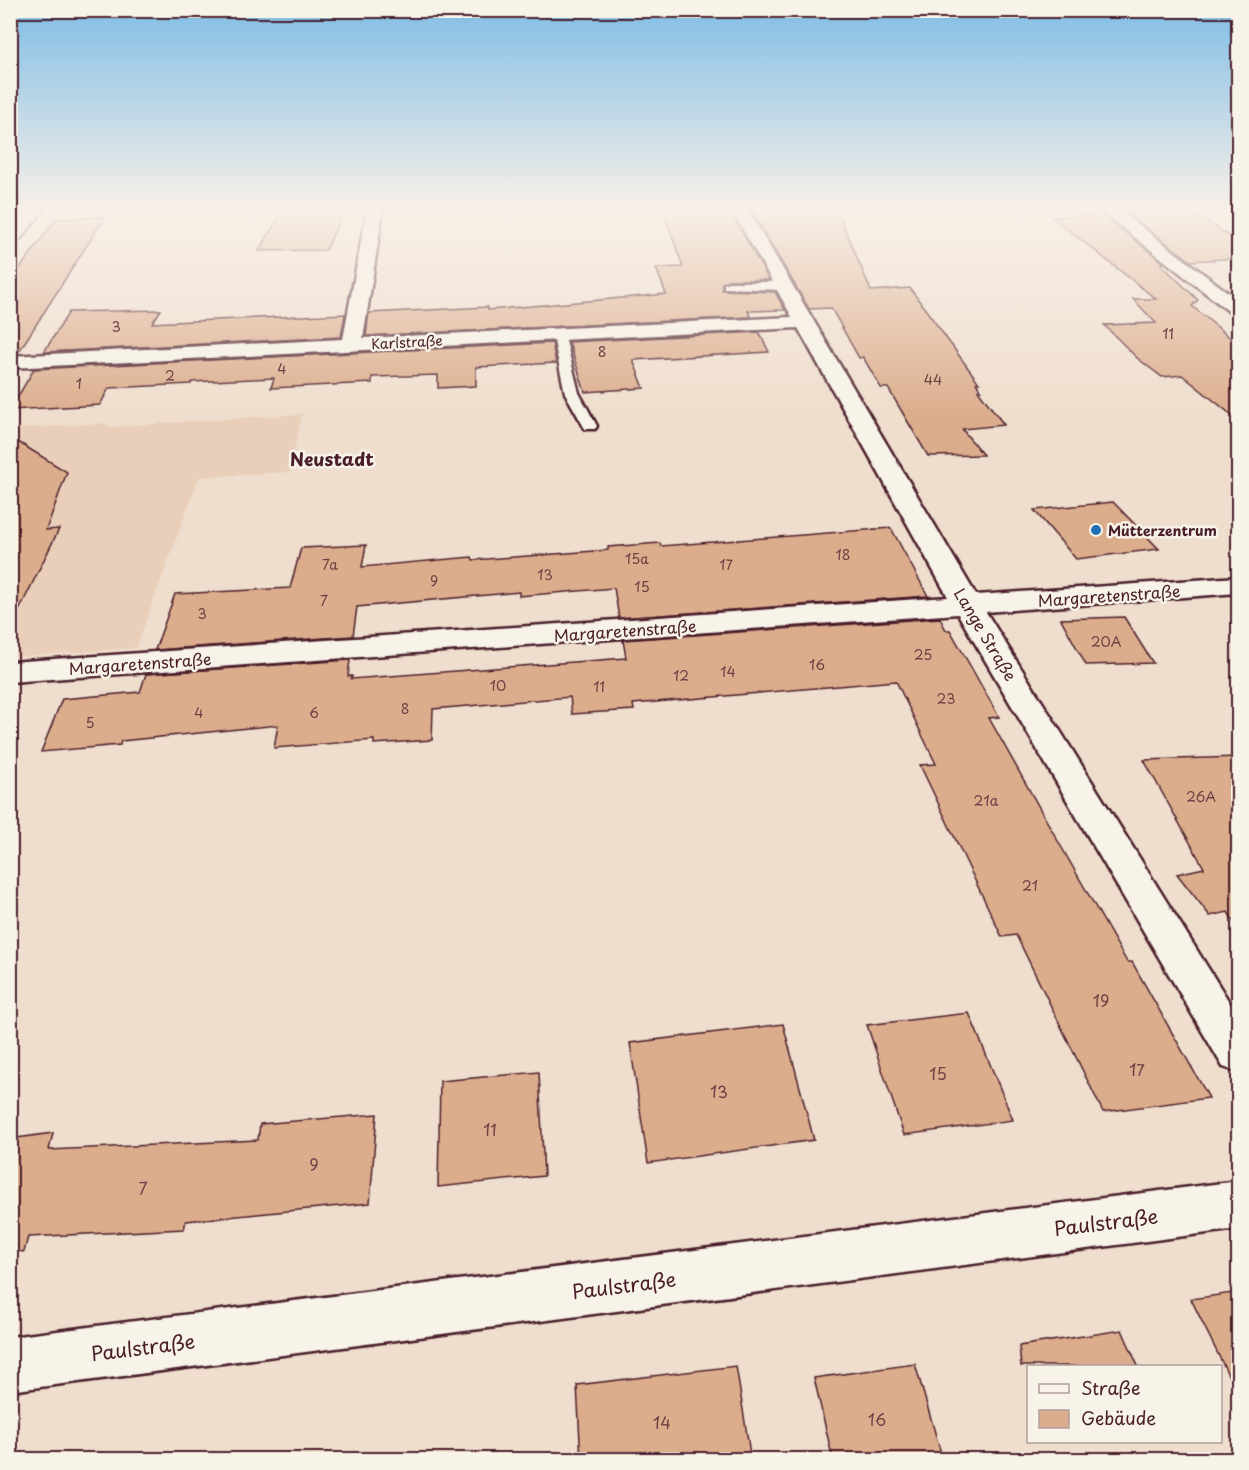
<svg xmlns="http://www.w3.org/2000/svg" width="1249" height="1470" font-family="'Playpen Sans',sans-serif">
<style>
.built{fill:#e9cfba}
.building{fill:#dcad8d;stroke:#4a1f2b;stroke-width:1.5}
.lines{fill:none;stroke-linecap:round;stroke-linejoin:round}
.lane-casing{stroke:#4a1f2b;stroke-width:5}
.street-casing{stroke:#4a1f2b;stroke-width:5}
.secondary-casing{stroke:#4a1f2b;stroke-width:5}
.lane{fill:#f7f3e8;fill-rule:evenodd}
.street{fill:#f7f3e8;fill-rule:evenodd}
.secondary{fill:#f7f3e8;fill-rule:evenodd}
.poi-dot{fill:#1f6fb2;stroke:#f7f3e8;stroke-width:2}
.labels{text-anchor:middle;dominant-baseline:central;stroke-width:5;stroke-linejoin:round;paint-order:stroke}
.number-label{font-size:14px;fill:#6e4244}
.far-street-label{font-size:14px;fill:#4a1f2b;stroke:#f7f3e8}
.far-poi-label{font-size:14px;font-weight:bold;fill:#4a1f2b;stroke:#f7f3e8;text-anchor:start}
.street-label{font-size:16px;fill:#4a1f2b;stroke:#f7f3e8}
.near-number-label{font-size:16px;fill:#6e4244}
.far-district-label{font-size:18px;font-weight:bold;fill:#4a1f2b;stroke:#f7f3e8}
.near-street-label{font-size:20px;fill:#4a1f2b;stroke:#f7f3e8}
</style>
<rect width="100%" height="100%" fill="#efdecd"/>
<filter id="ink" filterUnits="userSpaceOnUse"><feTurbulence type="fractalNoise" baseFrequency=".0167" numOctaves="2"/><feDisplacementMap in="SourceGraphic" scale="12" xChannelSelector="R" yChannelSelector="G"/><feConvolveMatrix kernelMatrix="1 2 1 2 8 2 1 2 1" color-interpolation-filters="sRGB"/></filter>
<g filter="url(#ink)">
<!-- built -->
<polygon class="built" points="302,414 290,472 199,477 136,648 11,657 11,632 30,588 11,589 11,429 107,423 107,427"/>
<!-- building -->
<g class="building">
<polygon points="283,210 344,210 326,250 259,251"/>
<polygon points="663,210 730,210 769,280 728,280 722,284 722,290 775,292 785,310 748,311 751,317 366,336 369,313 488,307 488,310 666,294 656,268 683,267"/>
<polygon points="751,210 837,210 871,291 910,288 979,383 976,383 981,390 978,390 1004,425 962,429 983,455 928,456 888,388 881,388 863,357 859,358 831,308 809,309"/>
<polygon points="1191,212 1239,242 1239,258 1191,261 1128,214"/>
<polygon points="1103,215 1164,263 1161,264 1198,300 1192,306 1239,345 1239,421 1182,375 1162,377 1137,358 1104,325 1156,323 1133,299 1156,299 1052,217"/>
<polygon points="105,217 18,353 10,354 10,282 56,219"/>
<polygon points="161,310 152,323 345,314 341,337 44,352 69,312"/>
<polygon points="759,332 769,352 633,360 644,388 585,392 569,342"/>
<polygon points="552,343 556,363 476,367 476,386 438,388 438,375 372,377 372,383 271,388 274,378 192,382 191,384 109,388 100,405 10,410 34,369"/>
<polygon points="10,437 67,472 46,530 59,529 10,629"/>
<polygon points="1113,502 1159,549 1076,559 1034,510"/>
<polygon points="891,528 928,596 619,618 614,588 519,596 519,592 357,607 353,636 155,650 175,594 290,588 301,548 366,545 362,567 472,557 473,560 608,550 608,547 660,543 661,546"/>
<polygon points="1124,617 1153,663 1086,665 1061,619"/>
<polygon points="940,618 946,630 950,630 999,717 989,718 1054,834 1127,962 1132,962 1209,1098 1103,1112 1016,935 1002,937 920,765 936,764 896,681 633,704 634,710 572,714 570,697 433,709 432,740 374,744 374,740 274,748 278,725 121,741 120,745 41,752 62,699 140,692 146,674 350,660 348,676 352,676 351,679 469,670 626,658 623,640"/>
<polygon points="1239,757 1239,931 1228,912 1210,916 1177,874 1204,868 1144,760"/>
<polygon points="969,1013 1013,1120 904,1135 867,1025"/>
<polygon points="783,1024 814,1140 648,1163 630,1043"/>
<polygon points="539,1072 544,1176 438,1187 440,1081"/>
<polygon points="377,1114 370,1203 186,1221 184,1229 28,1237 24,1252 10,1250 10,1139 53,1133 49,1150 258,1140 260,1124"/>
<polygon points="1239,1292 1239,1397 1191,1299"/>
<polygon points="1122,1330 1138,1366 1021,1366 1019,1346"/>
<polygon points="915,1364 943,1460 833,1460 814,1378"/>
<polygon points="736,1366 751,1460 581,1460 577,1385"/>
</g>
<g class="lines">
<defs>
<g id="lane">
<polygon points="728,282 783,282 789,286 783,290 724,288 724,284"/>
<polygon points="561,330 567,334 566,341 579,393 597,426 595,429 585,429 565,393 554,341 555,334"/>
</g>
<g id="street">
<polygon points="367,210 383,210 363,338 792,317 732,210 748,210 976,595 1238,577 1238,593 986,612 1238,1016 1238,1072 1223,1067 958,614 10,682 10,662 948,597 798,328 10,368 10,356 343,339"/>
<polygon points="1100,210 1119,210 1238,300 1238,315 1231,313"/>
<polygon points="1238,1181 1238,1229 10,1391 10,1337"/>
</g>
<polygon id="secondary" points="27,210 44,210 16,244 10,245 10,229"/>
</defs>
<!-- lane casing -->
<use href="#lane" class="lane-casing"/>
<!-- street casing -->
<use href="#street" class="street-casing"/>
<!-- secondary casing -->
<use href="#secondary" class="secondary-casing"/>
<!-- lane -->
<use href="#lane" class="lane"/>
<!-- street -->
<use href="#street" class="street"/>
<!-- secondary -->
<use href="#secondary" class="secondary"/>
</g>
</g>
<!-- sky -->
<linearGradient id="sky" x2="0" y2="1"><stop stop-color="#7fbde6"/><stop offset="0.5" stop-color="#f8f0e8"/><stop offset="1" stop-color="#f8f0e8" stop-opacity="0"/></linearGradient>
<rect width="1249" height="416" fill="url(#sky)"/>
<!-- markers -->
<circle class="poi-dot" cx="1096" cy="530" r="6"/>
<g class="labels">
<!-- number labels -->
<g class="number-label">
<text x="116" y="326">3</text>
<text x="1168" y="333">11</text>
<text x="602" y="351">8</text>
<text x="282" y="368">4</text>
<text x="170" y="375">2</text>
<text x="933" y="379">44</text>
<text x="79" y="383">1</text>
<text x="843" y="554">18</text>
<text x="637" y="558">15a</text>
<text x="330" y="564">7a</text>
<text x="726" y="564">17</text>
<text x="545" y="574">13</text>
<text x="434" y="580">9</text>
<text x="642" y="586">15</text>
<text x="324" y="600">7</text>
<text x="202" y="613">3</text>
<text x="1106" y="641">20A</text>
<text x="923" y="654">25</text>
<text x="817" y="664">16</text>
<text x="728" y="671">14</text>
<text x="681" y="675">12</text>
<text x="498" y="685">10</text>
<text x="599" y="686">11</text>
<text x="946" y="698">23</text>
<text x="405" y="708">8</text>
<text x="199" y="712">4</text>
<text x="314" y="712">6</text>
<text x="90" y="722">5</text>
<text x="1201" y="796">26A</text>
<text x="986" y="800">21a</text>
<text x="1030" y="885">21</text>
</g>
<!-- far-street labels -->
<g class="far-street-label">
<text transform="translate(407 342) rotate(-3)">Karlstraße</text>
</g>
<!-- far-poi labels -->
<g class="far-poi-label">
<text x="1108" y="530">Mütterzentrum</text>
</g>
<!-- street labels -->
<g class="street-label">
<text transform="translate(1109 595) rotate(-4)">Margaretenstraße</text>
<text transform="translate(625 630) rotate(-4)">Margaretenstraße</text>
<text transform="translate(986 634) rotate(59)">Lange Straße</text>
<text transform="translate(140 663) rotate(-4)">Margaretenstraße</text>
</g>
<!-- near-number labels -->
<g class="near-number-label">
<text x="1101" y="1000">19</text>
<text x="1137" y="1069">17</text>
<text x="938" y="1073">15</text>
<text x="719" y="1091">13</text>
<text x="490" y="1129">11</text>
<text x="314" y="1164">9</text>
<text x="143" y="1188">7</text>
<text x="877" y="1419">16</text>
<text x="662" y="1422">14</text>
</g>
<!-- far-district labels -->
<g class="far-district-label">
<text x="332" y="458">Neustadt</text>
</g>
<!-- near-street labels -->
<g class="near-street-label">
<text transform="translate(1106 1222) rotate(-7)">Paulstraße</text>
<text transform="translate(624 1285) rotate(-7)">Paulstraße</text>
<text transform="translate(143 1347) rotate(-7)">Paulstraße</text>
</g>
</g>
<!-- margin -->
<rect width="1249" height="1470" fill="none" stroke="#f7f3e8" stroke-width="36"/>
<rect x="18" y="18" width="1213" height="1434" fill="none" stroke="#4a1f2b" stroke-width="2" filter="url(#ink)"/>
<!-- legend -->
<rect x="1027" y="1365" width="195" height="78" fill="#f7f3e8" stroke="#b29e9c" stroke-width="1.5"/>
<rect x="1039" y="1384" width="30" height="9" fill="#f7f3e8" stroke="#b29e9c" stroke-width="1.5"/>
<text x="1081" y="1395" font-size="18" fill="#4a1f2b">Straße</text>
<rect x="1039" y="1410" width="30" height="18" fill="#dcad8d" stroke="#b29e9c" stroke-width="1.5"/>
<text x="1081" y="1425" font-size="18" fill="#4a1f2b">Gebäude</text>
</svg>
